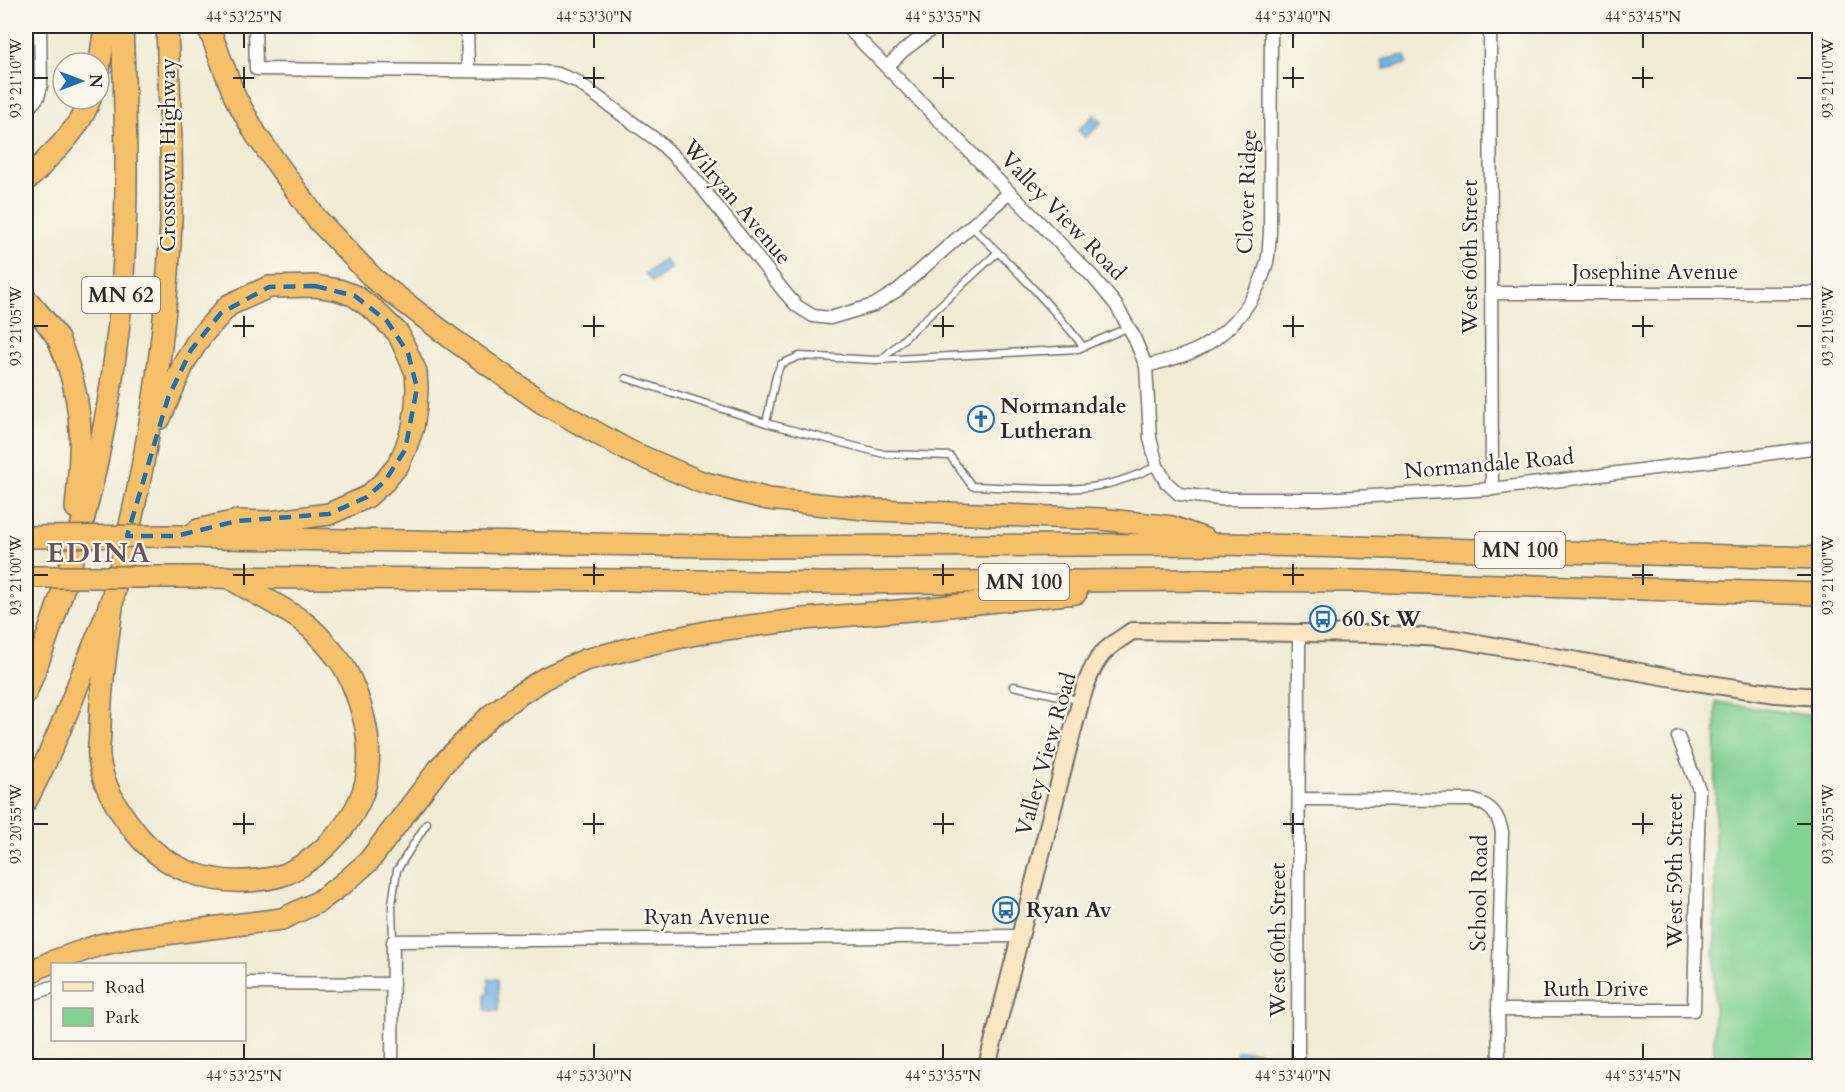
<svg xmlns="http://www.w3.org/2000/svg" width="1845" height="1092" font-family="Cardo,serif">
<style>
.green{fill:#83d292;stroke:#577e5e;stroke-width:1.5}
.water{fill:#70b5e6;stroke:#4e7088;stroke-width:1.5}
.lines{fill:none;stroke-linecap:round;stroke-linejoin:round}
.lane-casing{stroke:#706e66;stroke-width:9}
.street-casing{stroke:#706e66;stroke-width:15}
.secondary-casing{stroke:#706e66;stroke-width:20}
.highway-casing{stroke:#706e66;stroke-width:24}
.lane{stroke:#fff;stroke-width:6}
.street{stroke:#fff;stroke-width:12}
.secondary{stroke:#fbe6c4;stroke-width:16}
.highway{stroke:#f6c06b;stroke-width:21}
.highway-bridge-casing{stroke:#706e66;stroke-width:24;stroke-linecap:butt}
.highway-bridge{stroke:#f6c06b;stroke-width:21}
.marked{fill:none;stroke:#1f6fb2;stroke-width:4.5;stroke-dasharray:12 8;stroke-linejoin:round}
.ticks{fill:none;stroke:#2b2b2b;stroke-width:2}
.labels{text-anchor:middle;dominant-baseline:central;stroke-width:4.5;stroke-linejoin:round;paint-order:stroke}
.shield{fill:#fbf7ec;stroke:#696865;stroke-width:1.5}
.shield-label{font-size:21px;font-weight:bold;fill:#2b2b2b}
.street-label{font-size:22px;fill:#2b2b2b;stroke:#fbf7ec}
.poi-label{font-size:22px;font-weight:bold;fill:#2b2b2b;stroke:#fbf7ec;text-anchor:start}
.district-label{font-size:28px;font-weight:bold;letter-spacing:1.5px;fill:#68535e;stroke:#fbf7ec}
.neatline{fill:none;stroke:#2b2b2b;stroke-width:2}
.ticks-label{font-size:15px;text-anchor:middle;fill:#2b2b2b}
</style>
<rect width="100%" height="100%" fill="#fbf7ec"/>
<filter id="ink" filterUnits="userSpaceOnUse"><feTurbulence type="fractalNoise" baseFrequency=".0167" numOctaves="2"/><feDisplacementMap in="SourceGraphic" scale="12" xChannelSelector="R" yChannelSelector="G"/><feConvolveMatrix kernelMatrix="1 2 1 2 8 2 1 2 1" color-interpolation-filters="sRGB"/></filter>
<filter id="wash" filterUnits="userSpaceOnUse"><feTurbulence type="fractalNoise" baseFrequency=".008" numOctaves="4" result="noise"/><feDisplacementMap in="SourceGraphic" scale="24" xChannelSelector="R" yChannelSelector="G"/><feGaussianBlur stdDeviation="1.35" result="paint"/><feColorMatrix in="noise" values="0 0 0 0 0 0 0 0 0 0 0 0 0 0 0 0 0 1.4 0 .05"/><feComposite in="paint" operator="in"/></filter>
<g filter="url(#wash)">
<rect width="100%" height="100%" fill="#f1ebd4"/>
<!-- green -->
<polygon class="green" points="1716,702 1819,717 1819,1066 1714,1066"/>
<!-- water -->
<g class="water">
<polygon points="1405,55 1407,64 1384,69 1382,60"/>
<polygon points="1094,115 1101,123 1085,138 1078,130"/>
<polygon points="664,259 671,268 652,282 645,274"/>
<polygon points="489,979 498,979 498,1011 486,1010 486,994 489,993"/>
<polygon points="1237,1051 1259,1051 1259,1063 1236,1063"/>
</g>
</g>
<g filter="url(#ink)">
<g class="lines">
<defs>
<g id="lane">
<path d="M 971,226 C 1011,264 1049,303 1083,346"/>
<path d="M 1129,327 L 1078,349 L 876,360 L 800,356 L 781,364 L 776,376 L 766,423 L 884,454 L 950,456 L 972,486 C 1015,487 1061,493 1104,485 C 1122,481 1140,474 1157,466"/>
<polyline points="882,359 998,252"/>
<polyline points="626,378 766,423"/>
<polyline points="1013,686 1078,700"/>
<polyline points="393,941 392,904 397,870 427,823"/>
</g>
<g id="street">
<polyline points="255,26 256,69 543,72 558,74 576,81 659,142 681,163 700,185 786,294 797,306 813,316 830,318 874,305 898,290 1009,193"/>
<polyline points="467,26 468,70"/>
<polyline points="846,26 1093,277 1116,305 1133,335 1146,366 1150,438 1157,466 1166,482 1179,494 1220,499 1321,499 1492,489 1820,447"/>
<polyline points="1490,26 1492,489"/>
<polyline points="887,67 903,51 936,26"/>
<polyline points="26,111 38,97 41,86 40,26"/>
<polyline points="1491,293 1820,293"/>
<path d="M 1146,366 C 1165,361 1187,356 1204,346 C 1235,328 1258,297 1267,262 C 1269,253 1269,243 1270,234 L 1271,26"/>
<path d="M 1299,799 L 1472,800 C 1491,805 1498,814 1502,832 L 1498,1010 L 1499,1066"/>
<polyline points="244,983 393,984"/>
<polyline points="26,996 52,987"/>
<polyline points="1498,1010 1694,1010 1699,789 1678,737"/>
<polyline points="392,1066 393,941 1021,936"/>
<polyline points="1298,1066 1299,633"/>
</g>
<path id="secondary" d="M 987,1066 L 1072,733 C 1079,709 1086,673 1102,654 C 1110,645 1122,638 1132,631 L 1377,634 L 1455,639 L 1696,682 L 1776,694 L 1820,697"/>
<g id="highway">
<polyline points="208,26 235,97 257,136 316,218 374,279 451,338 541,402 629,451 701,482 768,499 875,510 1100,519 1172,527 1205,539"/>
<polyline points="99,69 105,26"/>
<path d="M 26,180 C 36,174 41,165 49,157 C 67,140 82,122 90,99"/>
<path d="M 26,299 C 38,312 49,324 58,339 C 62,347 65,357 68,365 C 85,417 81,455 76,508"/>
<polyline points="160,418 185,361 201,336 229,305 269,287 315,286 339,290 355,296 374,310 398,333 416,372 417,388 416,407 413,427 405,450 398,465 385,481 367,497 329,514 271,522 237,521 198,530"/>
<polyline points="176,536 219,538 772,547 1220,544 1820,558"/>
<polyline points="179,577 628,580 824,583 1201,580 1360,581 1820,594"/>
<path d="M 114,590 C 109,637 100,683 100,730 C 100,739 98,748 99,757 C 102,785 119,812 136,833 C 166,870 212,886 258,880 C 268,879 279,877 288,873 C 323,856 357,820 366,782 C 370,761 369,739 364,719 C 360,702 350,674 340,661 C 329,647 316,631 302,621 C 279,605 252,592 228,577"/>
<path d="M 26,693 C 77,566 109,438 121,302 C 129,210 126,117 122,26"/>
<path d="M 26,801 C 47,762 65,719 81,677 C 92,648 107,618 115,588 C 146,468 166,345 171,221 C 173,156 169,90 167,26"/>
<polyline points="26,974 51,962 99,945 133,938 282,919 318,902 344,883 369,861 441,766 490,716 517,696 547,677 585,660 653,643 711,631 804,619 910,610 1076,593"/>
</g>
</defs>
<!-- lane casing -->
<use href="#lane" class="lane-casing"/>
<!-- street casing -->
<use href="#street" class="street-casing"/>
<!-- secondary casing -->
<use href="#secondary" class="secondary-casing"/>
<!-- highway casing -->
<use href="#highway" class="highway-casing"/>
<!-- lane -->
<use href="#lane" class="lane"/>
<!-- street -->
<use href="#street" class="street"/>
<!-- secondary -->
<use href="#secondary" class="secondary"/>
<!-- highway -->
<use href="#highway" class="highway"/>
<defs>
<g id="highway-bridge">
<polyline points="26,537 176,536"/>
<polyline points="26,577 179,577"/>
</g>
</defs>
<!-- highway-bridge casing -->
<use href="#highway-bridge" class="highway-bridge-casing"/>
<!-- highway-bridge -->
<use href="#highway-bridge" class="highway-bridge"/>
</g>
</g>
<!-- marked area -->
<path class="marked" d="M 315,286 L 355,296 L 387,321 L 408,353 L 417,388 L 405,450 L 385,481 L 367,497 L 329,514 L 237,521 L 176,536 L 127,536 L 168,398 L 191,350 L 221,313 L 269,287 Z"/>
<!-- ticks -->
<path class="ticks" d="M 244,33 L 244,48M 594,33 L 594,48M 943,33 L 943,48M 1293,33 L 1293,48M 1643,33 L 1643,48M 244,67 L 244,88M 594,67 L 594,88M 943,67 L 943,88M 1293,67 L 1293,88M 1643,67 L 1643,88M 33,78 L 48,78M 233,78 L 254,78M 583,78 L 604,78M 933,78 L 954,78M 1283,78 L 1304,78M 1632,78 L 1653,78M 1797,78 L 1812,78M 244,316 L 244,337M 594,316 L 594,337M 943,316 L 943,337M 1293,316 L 1293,337M 1643,316 L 1643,337M 33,326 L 48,326M 233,326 L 254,326M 583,326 L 604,326M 933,326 L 954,326M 1283,326 L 1304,326M 1632,326 L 1653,326M 1797,326 L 1812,326M 244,564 L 244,585M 594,564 L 594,585M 943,564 L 943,585M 1293,564 L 1293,585M 1643,564 L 1643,585M 33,575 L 48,575M 233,575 L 254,575M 583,575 L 604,575M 933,575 L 954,575M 1283,575 L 1304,575M 1632,575 L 1653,575M 1797,575 L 1812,575M 244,813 L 244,834M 594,813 L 594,834M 943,813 L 943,834M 1293,813 L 1293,834M 1643,813 L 1643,834M 33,824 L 48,824M 233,824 L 254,824M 583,824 L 604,824M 933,824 L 954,824M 1283,824 L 1304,824M 1632,824 L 1653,824M 1797,824 L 1812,824M 244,1044 L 244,1059M 594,1044 L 594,1059M 943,1044 L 943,1059M 1293,1044 L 1293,1059M 1643,1044 L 1643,1059"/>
<!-- icons -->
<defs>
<symbol id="church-ring" viewBox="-11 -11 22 22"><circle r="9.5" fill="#fbf7ec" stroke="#1f6fb2" stroke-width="1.5"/><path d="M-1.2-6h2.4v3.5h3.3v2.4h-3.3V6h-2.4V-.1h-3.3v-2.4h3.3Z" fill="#1f6fb2"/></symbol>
<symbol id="bus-ring" viewBox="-11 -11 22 22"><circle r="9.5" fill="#fbf7ec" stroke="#1f6fb2" stroke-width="1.5"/><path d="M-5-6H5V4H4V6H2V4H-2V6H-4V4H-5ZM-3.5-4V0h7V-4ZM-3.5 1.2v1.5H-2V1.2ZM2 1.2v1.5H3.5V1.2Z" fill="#1f6fb2"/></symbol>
</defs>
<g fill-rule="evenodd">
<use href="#church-ring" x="966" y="404" width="30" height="30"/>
<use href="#bus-ring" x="1308" y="604" width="30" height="30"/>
<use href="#bus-ring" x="991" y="895" width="30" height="30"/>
</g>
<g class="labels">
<!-- shield labels -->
<g class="shield">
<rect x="82" y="277" width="78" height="36" rx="4.5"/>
<rect x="1475" y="532" width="90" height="36" rx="4.5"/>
<rect x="979" y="564" width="90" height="36" rx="4.5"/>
</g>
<g class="shield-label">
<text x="121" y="295">MN 62</text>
<text x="1520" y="550">MN 100</text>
<text x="1024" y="582">MN 100</text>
</g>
<!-- street labels -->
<g class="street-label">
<text transform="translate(168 155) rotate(-90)">Crosstown Highway</text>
<text transform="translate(1247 192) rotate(-88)">Clover Ridge</text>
<text transform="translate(737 202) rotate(50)">Wilryan Avenue</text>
<text transform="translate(1063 216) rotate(46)">Valley View Road</text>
<text transform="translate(1470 257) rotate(-90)">West 60th Street</text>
<text x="1655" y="272">Josephine Avenue</text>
<text transform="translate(1489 464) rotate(-5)">Normandale Road</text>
<text transform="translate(1046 754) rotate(-74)">Valley View Road</text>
<text transform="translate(1675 871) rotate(-90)">West 59th Street</text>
<text transform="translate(1479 893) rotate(-89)">School Road</text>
<text x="707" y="917">Ryan Avenue</text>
<text transform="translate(1278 940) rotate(-90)">West 60th Street</text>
<text x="1596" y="989">Ruth Drive</text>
</g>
<!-- poi labels -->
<g class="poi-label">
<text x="1000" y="406">Normandale<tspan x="1000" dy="25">Lutheran</tspan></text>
<text x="1342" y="619">60 St W</text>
<text x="1026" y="910">Ryan Av</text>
</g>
<!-- district labels -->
<g class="district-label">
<text x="99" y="553">EDINA</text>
</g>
</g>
<!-- margin -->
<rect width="1845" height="1092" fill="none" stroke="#fbf7ec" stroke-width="66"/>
<!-- legend -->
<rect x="51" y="963" width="195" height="78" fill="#fbf7ec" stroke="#a8a59f" stroke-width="1.5"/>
<rect x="63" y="982" width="30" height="9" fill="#fbe6c4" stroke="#a8a59f" stroke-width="1.5"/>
<text x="105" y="993" font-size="18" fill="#2b2b2b">Road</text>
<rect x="63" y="1008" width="30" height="18" fill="#83d292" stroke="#a8a59f" stroke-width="1.5"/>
<text x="105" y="1023" font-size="18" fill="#2b2b2b">Park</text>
<!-- north arrow -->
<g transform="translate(81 81) rotate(90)"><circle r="28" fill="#fbf7ec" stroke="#a8a59f" stroke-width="1.5"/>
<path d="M0-4.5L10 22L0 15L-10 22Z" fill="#1f6fb2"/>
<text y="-9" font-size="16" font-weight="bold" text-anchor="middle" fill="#2b2b2b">N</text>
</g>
<rect x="33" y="33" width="1779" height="1026" class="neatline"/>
<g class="ticks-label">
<text x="244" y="22">44°53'25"N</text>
<text x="594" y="22">44°53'30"N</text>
<text x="943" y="22">44°53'35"N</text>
<text x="1293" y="22">44°53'40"N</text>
<text x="1643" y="22">44°53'45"N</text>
<text transform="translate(1828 78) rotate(-90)" y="5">93°21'10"W</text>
<text transform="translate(16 78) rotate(-90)" y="5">93°21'10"W</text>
<text transform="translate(1828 326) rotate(-90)" y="5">93°21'05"W</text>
<text transform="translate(16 326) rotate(-90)" y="5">93°21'05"W</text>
<text transform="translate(1828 575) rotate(-90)" y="5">93°21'00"W</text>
<text transform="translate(16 575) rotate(-90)" y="5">93°21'00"W</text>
<text transform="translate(1828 824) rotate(-90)" y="5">93°20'55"W</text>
<text transform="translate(16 824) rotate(-90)" y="5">93°20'55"W</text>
<text x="244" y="1081">44°53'25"N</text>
<text x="594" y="1081">44°53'30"N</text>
<text x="943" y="1081">44°53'35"N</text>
<text x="1293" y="1081">44°53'40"N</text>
<text x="1643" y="1081">44°53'45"N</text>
</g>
</svg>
